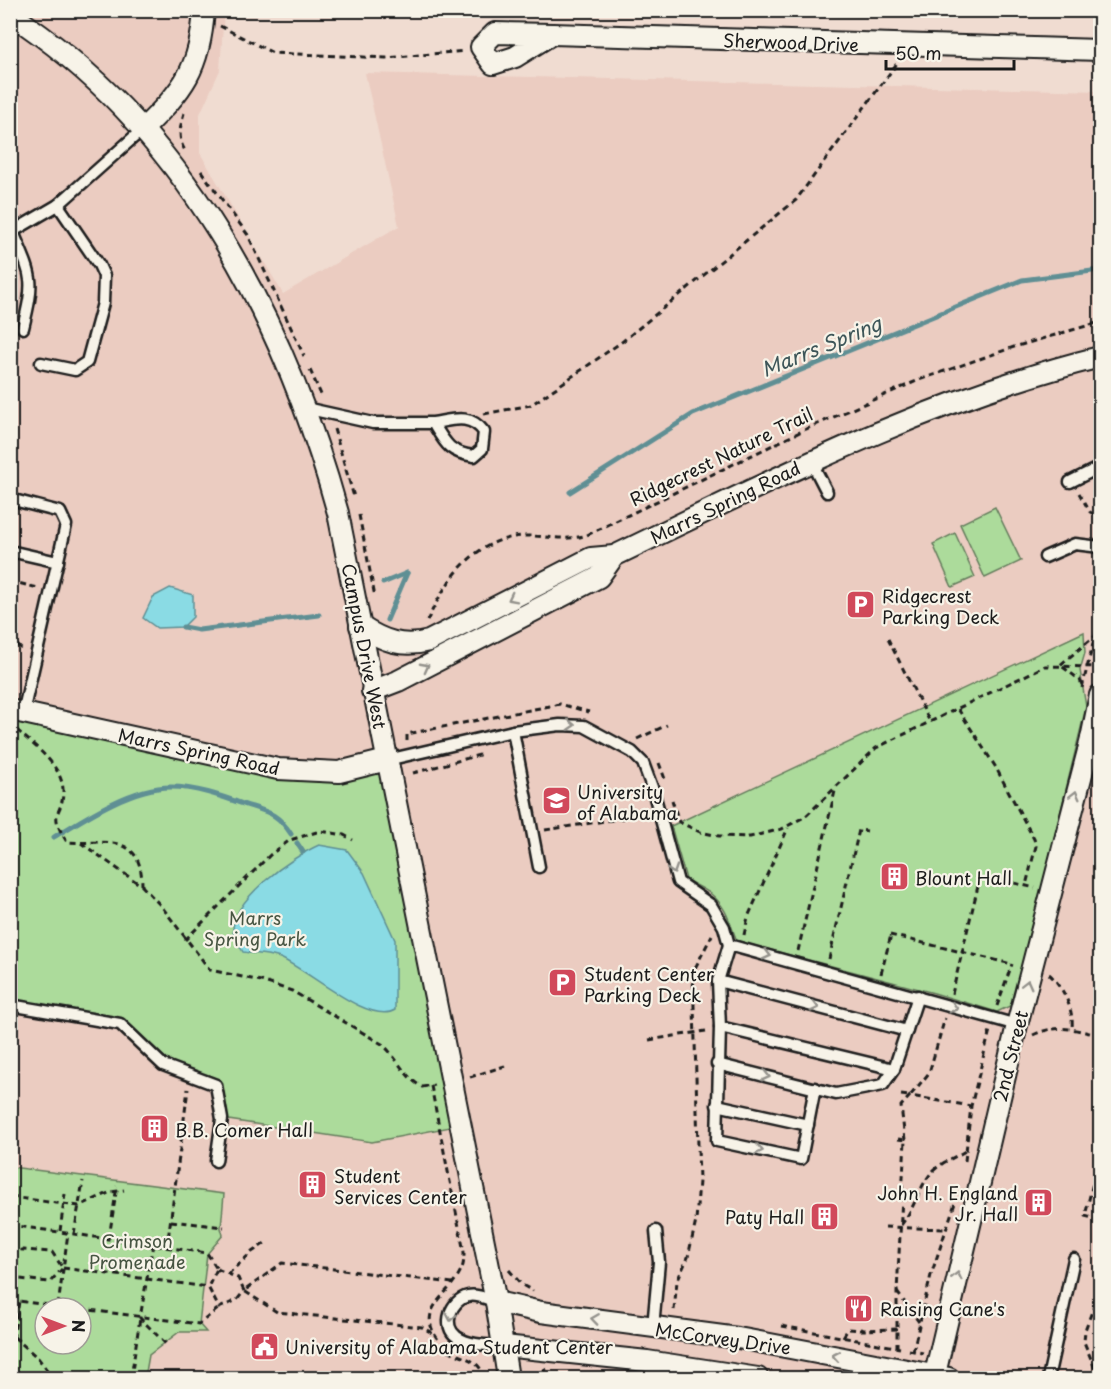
<svg xmlns="http://www.w3.org/2000/svg" width="1111" height="1389" font-family="'Playpen Sans',sans-serif">
<style>
.built{fill:#ebccc1;fill-rule:evenodd}
.green{fill:#acdb9b;stroke:#647c5c;stroke-width:1.5;fill-rule:evenodd}
.water{fill:#8adbe4;stroke:#5e8f94;stroke-width:1.5}
.lines{fill:none;stroke-linecap:round;stroke-linejoin:round}
.stream{stroke:#5e8f94;stroke-width:5}
.service-casing{stroke:#1c1c1c;stroke-width:15}
.minor-casing{stroke:#1c1c1c;stroke-width:24}
.path{stroke:#1c1c1c;stroke-width:3;stroke-dasharray:6 4.5;stroke-linecap:butt}
.service{stroke:#f7f3e8;stroke-width:10}
.minor{stroke:#f7f3e8;stroke-width:20}
.oneway{stroke:#94928c}
.labels{text-anchor:middle;dominant-baseline:central;stroke-width:4.5;stroke-linejoin:round;paint-order:stroke}
.street-label{font-size:18px;fill:#1c1c1c;stroke:#f7f3e8}
.poi-label{font-size:18px;fill:#1c1c1c;stroke:#f7f3e8;text-anchor:start}
.park-label{font-size:18px;fill:#475542;stroke:#f7f3e8}
.water-label{font-size:20px;font-style:italic;fill:#3d5558;stroke:#f7f3e8}
</style>
<rect width="100%" height="100%" fill="#f0dcd1"/>
<filter id="ink" filterUnits="userSpaceOnUse"><feTurbulence type="fractalNoise" baseFrequency=".0167" numOctaves="2"/><feDisplacementMap in="SourceGraphic" scale="12" xChannelSelector="R" yChannelSelector="G"/><feConvolveMatrix kernelMatrix="1 2 1 2 8 2 1 2 1" color-interpolation-filters="sRGB"/></filter>
<g filter="url(#ink)">
<!-- built -->
<path class="built" d="M 10,11 L 224,11 L 220,70 L 200,114 L 200,153 L 283,294 L 399,226 L 365,73 L 1100,91 L 1100,1378 L 11,1378 ZM 45,1308 L 81,1308 L 81,1344 L 45,1344 Z"/>
<!-- green -->
<g class="green">
<polygon points="995,507 1021,561 985,578 960,524"/>
<polygon points="955,533 975,577 952,587 933,544"/>
<path d="M 1084,632 L 1085,653 L 1080,670 L 1086,707 L 1015,999 L 1012,1005 L 997,1012 L 934,993 L 737,941 C 730,924 727,907 711,894 C 703,888 694,885 686,879 L 671,826 Z"/>
<polygon points="10,711 278,769 387,760 461,1125 372,1142 222,1119 216,1085 163,1065 120,1024 11,1005"/>
<path d="M 11,1167 L 224,1194 L 221,1228 L 223,1235 L 207,1254 L 199,1324 L 206,1332 L 179,1332 L 149,1355 L 145,1378 L 11,1378 ZM 45,1308 L 81,1308 L 81,1344 L 45,1344 Z"/>
</g>
<!-- water -->
<g class="water">
<polygon points="170,588 193,595 193,617 183,627 157,628 143,618 153,597"/>
<path d="M 319,845 L 347,850 L 364,873 L 395,940 L 395,1010 C 369,1026 307,969 280,958 C 269,954 255,954 243,952 C 240,946 233,938 233,931 C 232,899 292,857 319,845 Z"/>
</g>
<g class="lines">
<!-- stream -->
<g class="stream">
<polyline points="570,492 693,414 1022,280 1100,270"/>
<polyline points="383,583 407,573"/>
<polyline points="387,620 407,573"/>
<polyline points="183,627 199,630 319,615"/>
<path d="M 54,837 C 86,817 132,787 171,787 C 195,787 221,796 243,804 C 267,812 277,812 291,834"/>
<polyline points="297,843 303,852"/>
</g>
<defs>
<g id="service">
<path d="M 13,232 C 33,279 35,278 23,328"/>
<polyline points="10,233 58,205 143,129"/>
<polyline points="41,363 75,370 87,362 103,303 104,276 99,265 58,205"/>
<path d="M 305,408 L 373,423 L 433,423 C 445,443 449,453 474,456 L 482,449 L 484,432 C 470,413 453,420 433,423"/>
<polyline points="811,461 827,492"/>
<polyline points="1070,482 1100,467"/>
<polyline points="10,499 60,512 66,525 23,713"/>
<polyline points="10,551 58,562"/>
<polyline points="1045,557 1075,544 1100,547"/>
<polyline points="513,731 539,867"/>
<polyline points="387,760 513,731 560,725 584,726 632,752 643,763 653,790 678,882 711,905 724,927 729,945 1017,1025"/>
<polyline points="729,945 718,981 720,1027 717,1141 801,1159 815,1088"/>
<polyline points="718,981 907,1031"/>
<polyline points="10,1005 120,1024 163,1065 216,1085 222,1119 216,1161"/>
<polyline points="720,1027 894,1069"/>
<polyline points="717,1064 836,1094 883,1085 894,1069 918,996"/>
<polyline points="717,1105 808,1125"/>
<path d="M 496,1302 C 487,1299 477,1294 468,1296 C 451,1300 441,1326 457,1337 C 470,1346 489,1345 504,1346"/>
<polyline points="653,1327 659,1262 656,1231"/>
<polyline points="1048,1378 1074,1259"/>
</g>
<g id="minor">
<path d="M 10,14 C 184,127 284,318 338,513 L 496,1302 L 508,1378"/>
<polygon points="495,33 552,34 515,57 493,64 481,47"/>
<polyline points="552,34 1100,50"/>
<path d="M 143,129 C 184,89 200,69 204,10"/>
<path d="M 360,626 C 383,641 402,648 429,641 L 591,558 L 614,556 C 772,480 929,399 1100,357"/>
<polyline points="372,691 398,681 599,577 614,556"/>
<polyline points="1100,695 1091,739 1100,734"/>
<polyline points="10,710 278,769 339,772 387,760"/>
<polyline points="496,1302 541,1312 738,1338 949,1378"/>
<polyline points="504,1346 647,1361 758,1378"/>
<polyline points="935,1374 1017,1025 1091,739"/>
</g>
</defs>
<!-- service casing -->
<use href="#service" class="service-casing"/>
<!-- minor casing -->
<use href="#minor" class="minor-casing"/>
<!-- path -->
<g class="path">
<polyline points="220,26 273,53 386,58 465,51"/>
<path d="M 184,113 C 180,127 177,139 186,152"/>
<polyline points="201,171 248,235 304,356"/>
<polyline points="310,370 322,397"/>
<polyline points="484,414 531,405 623,341 796,200 898,62"/>
<polyline points="334,429 354,497"/>
<polyline points="1079,493 1090,512 1100,517"/>
<polyline points="359,515 375,597"/>
<polyline points="10,581 38,588"/>
<path d="M 427,621 C 446,581 473,539 523,536 C 545,535 565,542 587,535 L 806,429 L 919,380 L 1014,347 L 1100,322"/>
<polyline points="10,637 23,651"/>
<polyline points="888,639 930,722"/>
<polyline points="1082,685 1080,680 1060,665 1094,637"/>
<polyline points="1082,688 1100,616"/>
<polyline points="958,709 995,766 1034,839 1036,846 1026,885"/>
<path d="M 17,730 C 34,746 61,764 63,789 C 64,817 46,809 67,842 C 103,845 142,830 142,886"/>
<polyline points="637,739 667,725"/>
<polyline points="407,741 407,734 560,704 589,712"/>
<polyline points="659,763 665,779"/>
<polyline points="413,773 483,754"/>
<polyline points="672,800 679,822 700,832 719,836 750,837 782,829 806,816 876,748 1045,666 1100,667"/>
<polyline points="545,830 645,815"/>
<path d="M 81,843 L 142,886 L 162,907 L 210,970 L 261,981 L 292,991 L 382,1044 C 398,1058 403,1076 422,1087 L 434,1085"/>
<polyline points="994,878 1035,888"/>
<polyline points="744,935 748,917 788,828"/>
<polyline points="890,935 1012,964"/>
<polyline points="185,940 270,855 290,840 320,831 344,835 353,840"/>
<polyline points="798,951 835,791"/>
<polyline points="829,959 859,830 867,831"/>
<polyline points="881,974 891,935"/>
<path d="M 1049,974 C 1063,986 1074,1010 1072,1028"/>
<polyline points="952,994 979,882"/>
<polyline points="997,1006 1012,964"/>
<path d="M 1033,1035 C 1056,1024 1076,1029 1100,1036"/>
<polyline points="649,1040 706,1031"/>
<polyline points="470,1077 505,1066"/>
<path d="M 431,1086 L 464,1252 C 464,1258 464,1265 461,1270 C 449,1297 413,1309 440,1342 C 456,1362 476,1352 485,1378"/>
<polyline points="901,1095 910,1096 929,1073 945,1018"/>
<polyline points="905,1140 901,1106 910,1096 971,1106"/>
<polyline points="1100,1154 1085,1216 1100,1220"/>
<polyline points="965,1161 971,1106 990,1030"/>
<polyline points="10,1197 12,1188"/>
<polyline points="11,1197 79,1206 111,1192 124,1190"/>
<polyline points="171,1221 224,1227"/>
<polyline points="10,1225 207,1253 217,1269"/>
<path d="M 901,1225 C 915,1208 919,1186 933,1171 C 942,1162 954,1158 965,1151"/>
<polyline points="885,1227 945,1229"/>
<polyline points="60,1231 65,1194"/>
<polyline points="74,1234 83,1181"/>
<polyline points="109,1238 117,1186"/>
<polyline points="153,1244 140,1318 166,1344"/>
<polyline points="167,1247 188,1089"/>
<polyline points="10,1249 52,1252 62,1267"/>
<polyline points="63,1268 208,1287"/>
<polygon points="217,1269 238,1278 244,1291 237,1300 219,1308 208,1287"/>
<polyline points="509,1270 522,1285 533,1291"/>
<polyline points="228,1274 252,1252 268,1241"/>
<polyline points="10,1278 50,1282 62,1269"/>
<polyline points="897,1292 919,1322"/>
<polyline points="10,1300 73,1308"/>
<polyline points="58,1306 68,1233"/>
<polyline points="81,1309 199,1324 219,1308"/>
<polyline points="674,1310 677,1281 688,1257 696,1221 699,1181 693,972 712,935"/>
<polyline points="782,1326 900,1348"/>
<polyline points="863,1328 862,1330 897,1329"/>
<polyline points="432,1333 422,1327 277,1312 244,1291 282,1263 453,1283"/>
<polyline points="14,1337 38,1358 53,1378"/>
<polyline points="843,1337 848,1329 862,1330"/>
<polyline points="897,1348 897,1292 905,1140 898,1139"/>
<polyline points="909,1350 923,1353"/>
<polyline points="913,1351 931,1275 955,1203"/>
<polyline points="10,1360 19,1301"/>
<polyline points="131,1378 140,1318"/>
<polyline points="533,1378 547,1369"/>
<polyline points="1099,1378 1084,1342 1085,1330 1100,1290"/>
</g>
<!-- service -->
<use href="#service" class="service"/>
<!-- minor -->
<use href="#minor" class="minor"/>
</g>
<!-- one-way arrows -->
<defs><path id="oneway-chevron" d="M-2-3.5L2.5 0L-2 3.5" fill="none" stroke-width="1.6" stroke-linecap="round" stroke-linejoin="round" transform="scale(1.5)"/></defs>
<g class="oneway">
<use href="#oneway-chevron" transform="translate(512 598) rotate(153)"/>
<use href="#oneway-chevron" transform="translate(425 667) rotate(-28)"/>
<use href="#oneway-chevron" transform="translate(571 725) rotate(3)"/>
<use href="#oneway-chevron" transform="translate(1075 795) rotate(-76)"/>
<use href="#oneway-chevron" transform="translate(673 870) rotate(72)"/>
<use href="#oneway-chevron" transform="translate(767 955) rotate(15)"/>
<use href="#oneway-chevron" transform="translate(1027 984) rotate(-76)"/>
<use href="#oneway-chevron" transform="translate(815 1007) rotate(15)"/>
<use href="#oneway-chevron" transform="translate(954 1008) rotate(16)"/>
<use href="#oneway-chevron" transform="translate(766 1076) rotate(14)"/>
<use href="#oneway-chevron" transform="translate(759 1150) rotate(12)"/>
<use href="#oneway-chevron" transform="translate(957 1276) rotate(-77)"/>
<use href="#oneway-chevron" transform="translate(451 1317) rotate(100)"/>
<use href="#oneway-chevron" transform="translate(595 1319) rotate(-172)"/>
<use href="#oneway-chevron" transform="translate(836 1356) rotate(-170)"/>
</g>
</g>
<!-- icons -->
<defs>
<symbol id="parking-square" viewBox="-11 -11 22 22"><rect x="-9" y="-9" width="18" height="18" rx="4" fill="#d1495b" stroke="#f7f3e8"/><path d="M-3.5-5.5H1a3.5 3.5 0 0 1 0 7H-1V5.5H-3.5ZM-1-3.4V-.6H.8a1.4 1.4 0 0 0 0-2.8Z" fill="#fff"/></symbol>
<symbol id="university-square" viewBox="-11 -11 22 22"><rect x="-9" y="-9" width="18" height="18" rx="4" fill="#d1495b" stroke="#f7f3e8"/><path d="M0-5L7-2L0 1L-7-2ZM-4 1L0 2.5L4 1V4Q0 6-4 4Z" fill="#fff"/></symbol>
<symbol id="building-square" viewBox="-11 -11 22 22"><rect x="-9" y="-9" width="18" height="18" rx="4" fill="#d1495b" stroke="#f7f3e8"/><path d="M-4-6H4V6H1V3H-1V6H-4ZM-2.5-4.3h1.7v1.8h-1.7ZM.8-4.3h1.7v1.8H.8ZM-2.5-1h1.7V.8h-1.7ZM.8-1h1.7V.8H.8Z" fill="#fff"/></symbol>
<symbol id="restaurant-square" viewBox="-11 -11 22 22"><rect x="-9" y="-9" width="18" height="18" rx="4" fill="#d1495b" stroke="#f7f3e8"/><path d="M-5-6h1v4h1v-4h1v4h1v-4h1v5L-1.5 .5V6h-2V.5L-5-1ZM5-6V6H3V1.5H1.5Q1.5-4 5-6Z" fill="#fff"/></symbol>
<symbol id="civic-square" viewBox="-11 -11 22 22"><rect x="-9" y="-9" width="18" height="18" rx="4" fill="#d1495b" stroke="#f7f3e8"/><path d="M-.6-6.5H3V-4.5H.6V-3L4-1V1h2V6H-6V1h2V-1L-.6-3ZM-1.2 2.5V6h2.4V2.5Z" fill="#fff"/></symbol>
</defs>
<g fill-rule="evenodd">
<use href="#parking-square" x="844" y="588" width="33" height="33"/>
<use href="#university-square" x="540" y="784" width="33" height="33"/>
<use href="#building-square" x="878" y="860" width="33" height="33"/>
<use href="#parking-square" x="546" y="966" width="33" height="33"/>
<use href="#building-square" x="138" y="1112" width="33" height="33"/>
<use href="#building-square" x="296" y="1168" width="33" height="33"/>
<use href="#building-square" x="1022" y="1186" width="33" height="33"/>
<use href="#building-square" x="808" y="1200" width="33" height="33"/>
<use href="#restaurant-square" x="842" y="1292" width="33" height="33"/>
<use href="#civic-square" x="248" y="1330" width="33" height="33"/>
</g>
<g class="labels">
<!-- street labels -->
<g class="street-label">
<text transform="translate(791 42) rotate(2)">Sherwood Drive</text>
<text transform="translate(721 456) rotate(-26)">Ridgecrest Nature Trail</text>
<text transform="translate(725 502) rotate(-26)">Marrs Spring Road</text>
<text transform="translate(365 646) rotate(79)">Campus Drive West</text>
<text transform="translate(199 751) rotate(12)">Marrs Spring Road</text>
<text transform="translate(1010 1056) rotate(-76)">2nd Street</text>
<text transform="translate(723 1338) rotate(8)">McCorvey Drive</text>
</g>
<!-- poi labels -->
<g class="poi-label">
<text x="882" y="595">Ridgecrest<tspan x="882" dy="21">Parking Deck</tspan></text>
<text x="577" y="791">University<tspan x="577" dy="21">of Alabama</tspan></text>
<text x="915" y="877">Blount Hall</text>
<text x="584" y="973">Student Center<tspan x="584" dy="21">Parking Deck</tspan></text>
<text x="175" y="1129">B.B. Comer Hall</text>
<text x="334" y="1175">Student<tspan x="334" dy="21">Services Center</tspan></text>
<text x="1018" y="1192" text-anchor="end">John H. England<tspan x="1018" dy="21">Jr. Hall</tspan></text>
<text x="804" y="1216" text-anchor="end">Paty Hall</text>
<text x="880" y="1308">Raising Cane's</text>
<text x="285" y="1346">University of Alabama Student Center</text>
</g>
<!-- park labels -->
<g class="park-label">
<text x="255" y="917">Marrs<tspan x="255" dy="21">Spring Park</tspan></text>
<text x="137" y="1240">Crimson<tspan x="137" dy="21">Promenade</tspan></text>
</g>
<!-- water labels -->
<g class="water-label">
<text transform="translate(821 346) rotate(-22)">Marrs Spring</text>
</g>
</g>
<!-- margin -->
<rect width="1111" height="1389" fill="none" stroke="#f7f3e8" stroke-width="36"/>
<rect x="18" y="18" width="1075" height="1353" fill="none" stroke="#1c1c1c" stroke-width="2" filter="url(#ink)"/>
<!-- north arrow -->
<g transform="translate(63 1326) rotate(90)"><circle r="28" fill="#f7f3e8" stroke="#9f9d96" stroke-width="1.5"/>
<path d="M0-4.5L10 22L0 15L-10 22Z" fill="#d1495b"/>
<text y="-9" font-size="16" font-weight="bold" text-anchor="middle" fill="#1c1c1c">N</text>
</g>
<!-- scale -->
<path d="M886 60v9h128v-9" fill="none" stroke="#1c1c1c" stroke-width="3"/>
<text x="895" y="60" font-size="18" fill="#1c1c1c" stroke="#f7f3e8" stroke-width="4.5" paint-order="stroke">50 m</text>
</svg>
